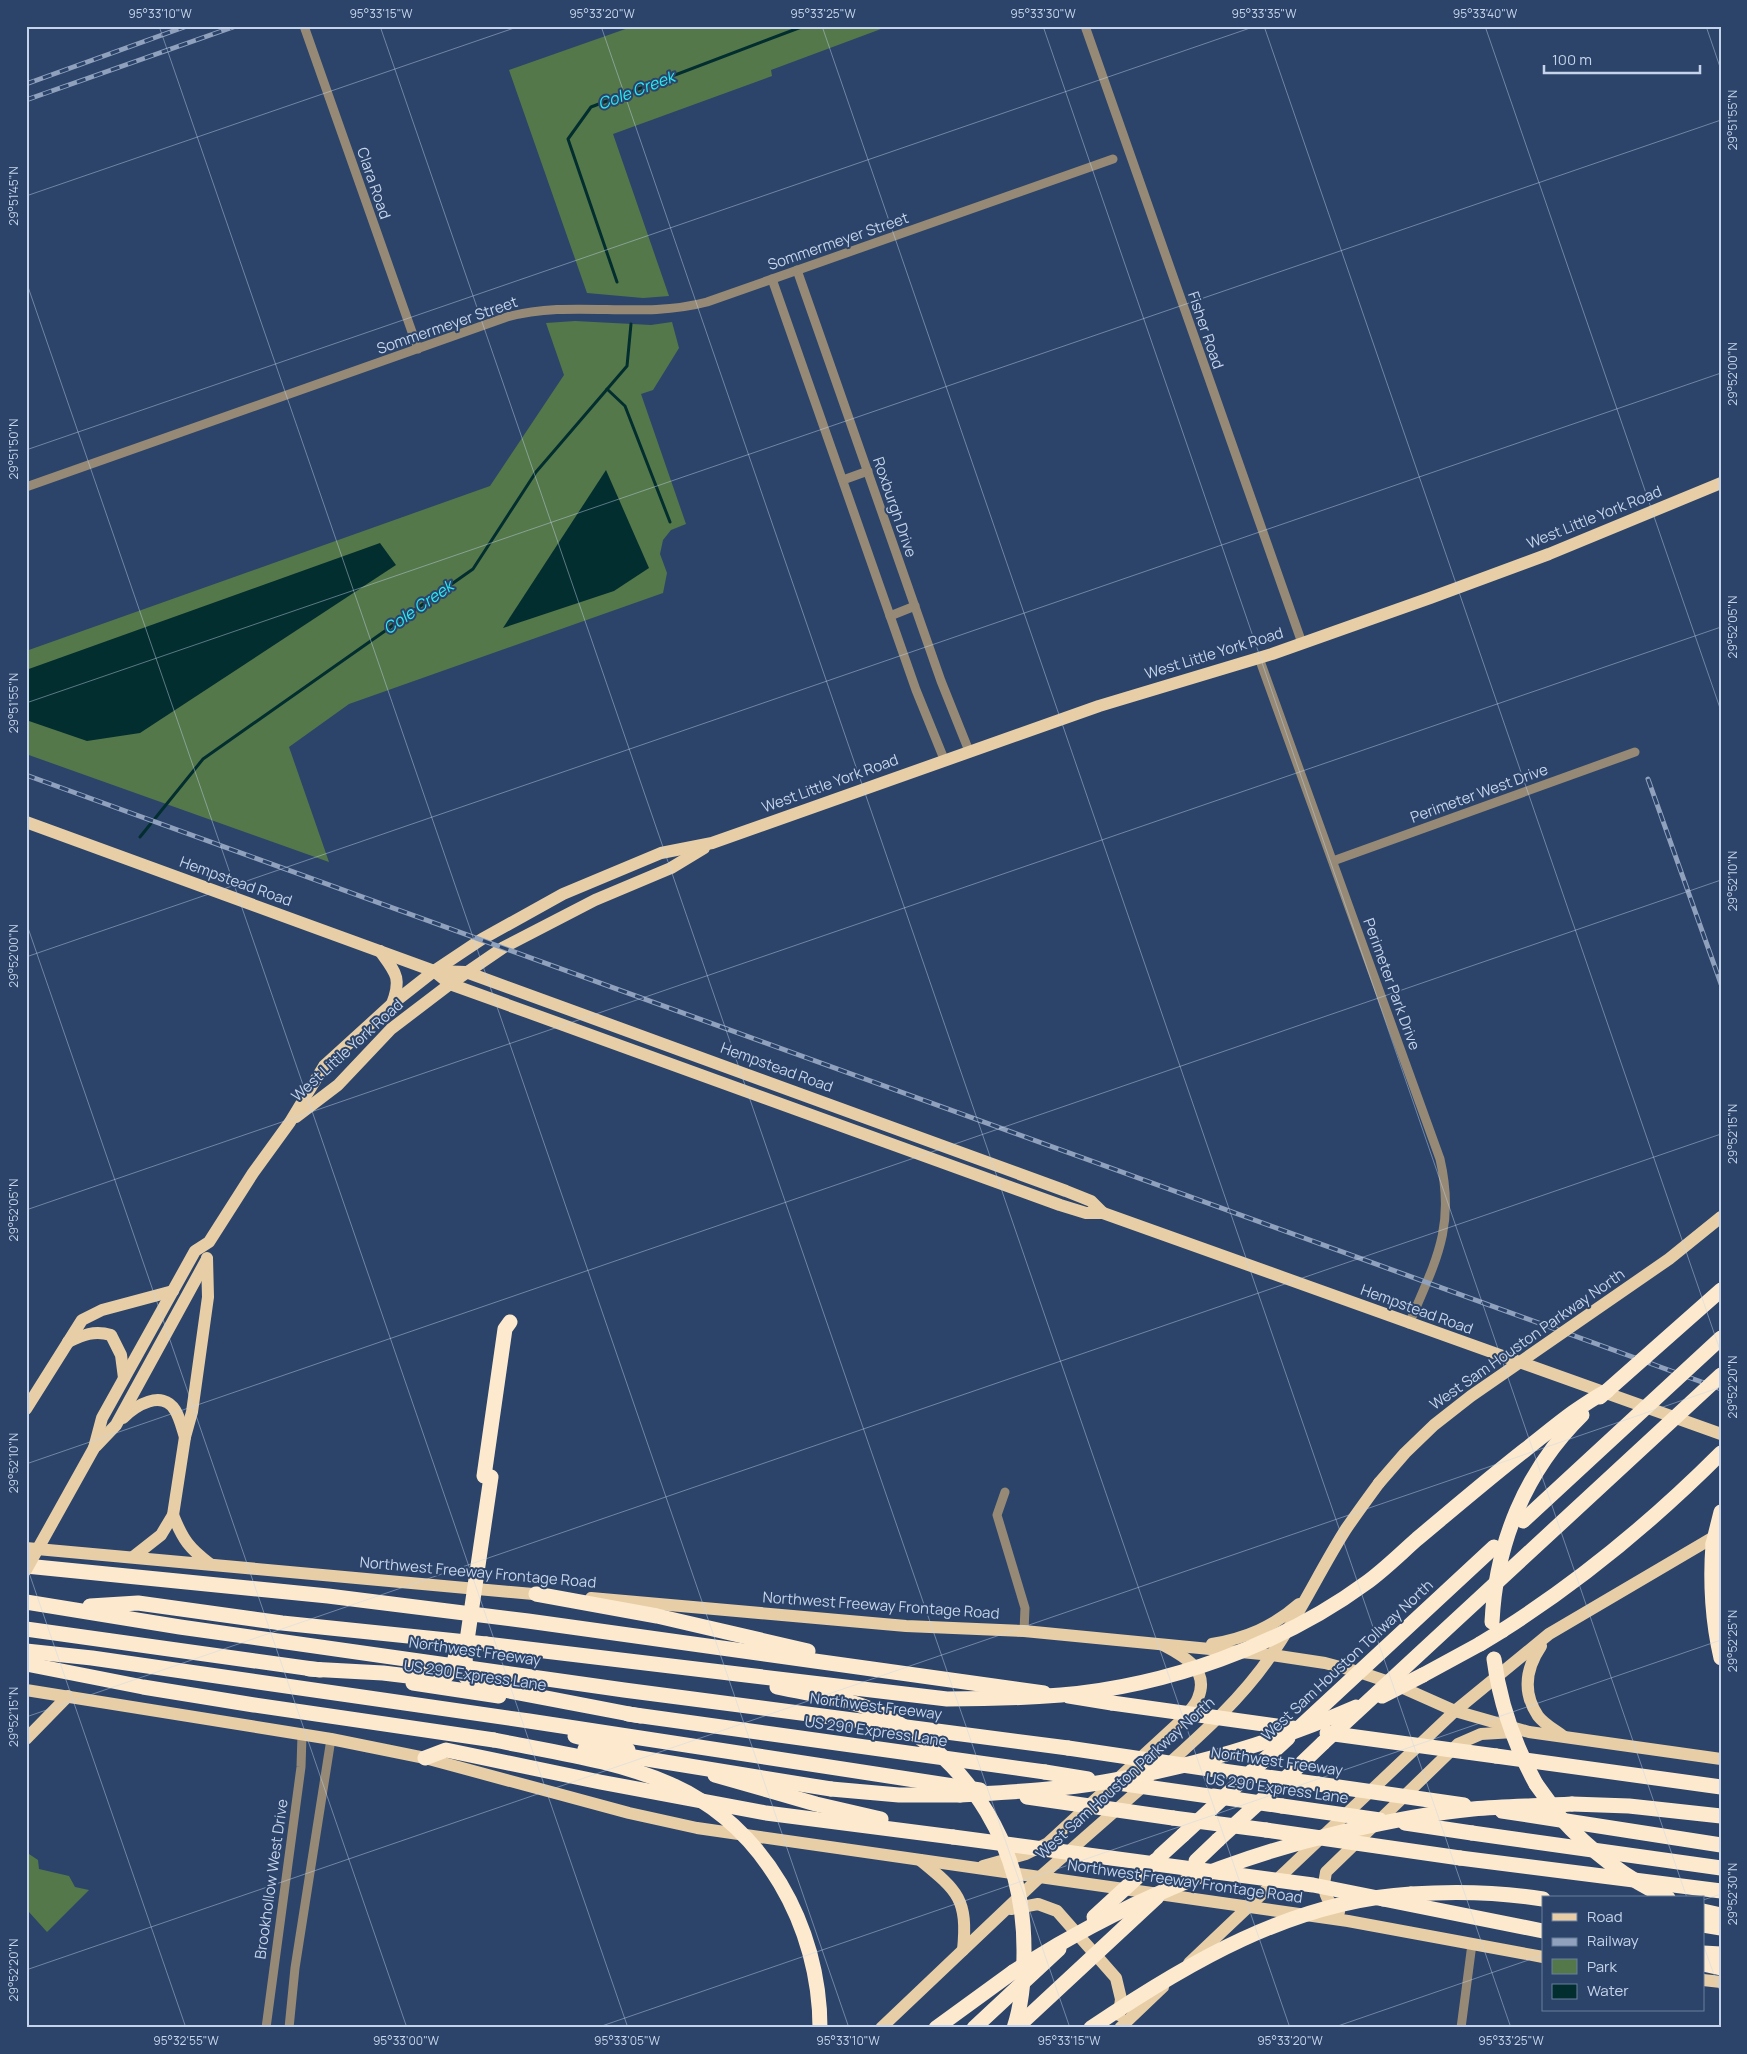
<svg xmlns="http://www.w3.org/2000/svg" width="1747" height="2054" font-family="Manrope,sans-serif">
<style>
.green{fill:#55784b}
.water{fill:#032e30}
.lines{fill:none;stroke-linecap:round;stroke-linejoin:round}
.stream{stroke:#032e30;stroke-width:3}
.minor{stroke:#968a76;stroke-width:9}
.major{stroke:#e7cea6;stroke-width:12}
.highway{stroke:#fdeace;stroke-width:15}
.rail-casing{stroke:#8fa1bd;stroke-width:5}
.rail{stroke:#2c446a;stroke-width:3;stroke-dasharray:9;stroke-linecap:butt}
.major-bridge{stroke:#e7cea6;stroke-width:12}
.highway-bridge{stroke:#fdeace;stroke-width:15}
.ticks{fill:none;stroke:#c5d4eb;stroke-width:1;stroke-opacity:0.45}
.labels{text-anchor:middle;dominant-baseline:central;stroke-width:4;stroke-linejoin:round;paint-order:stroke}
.street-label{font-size:15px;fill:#c5d4eb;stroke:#2c446a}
.water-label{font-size:16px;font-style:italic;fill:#27ecf4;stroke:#2c446a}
.neatline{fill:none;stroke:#c5d4eb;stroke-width:2}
.ticks-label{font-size:12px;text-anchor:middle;fill:#c5d4eb}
</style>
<rect width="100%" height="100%" fill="#2c446a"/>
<!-- green -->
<g class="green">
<polygon points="634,26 889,26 771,70 772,76 613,134 669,296 643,298 587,293 509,70"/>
<polygon points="575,321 651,325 672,322 679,348 653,390 641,394 686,524 671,530 663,540 660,554 667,573 663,593 349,704 289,747 329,862 26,754 26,651 490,486 564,375 546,323"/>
<polygon points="29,1854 38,1860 39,1869 69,1876 75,1887 89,1890 47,1932 29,1912 26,1914 26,1857"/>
</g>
<!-- water -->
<g class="water">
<polygon points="606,470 649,568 614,591 503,628"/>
<polygon points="380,543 396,565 140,733 87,741 26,720 26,670"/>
</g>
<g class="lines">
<!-- stream -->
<g class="stream">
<polyline points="617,282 568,139 591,107 804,26"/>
<polyline points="607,389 625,406 670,522"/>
<polyline points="140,837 203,759 473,569 536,472 627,366 631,324"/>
</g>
<!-- minor -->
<g class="minor">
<polyline points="304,26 418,349"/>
<polyline points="1085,26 1302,643"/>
<polyline points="797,270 941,681 969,751"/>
<polyline points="772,279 916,690 944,759"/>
<polyline points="843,480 868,471"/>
<path d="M 26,487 L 507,317 C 574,299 639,320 707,302 L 1113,159"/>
<polyline points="890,616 915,606"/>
<path d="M 1259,658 L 1440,1159 C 1456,1228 1435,1262 1409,1324"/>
<polyline points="1333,861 1635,752"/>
<polyline points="1005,1492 997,1515 1025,1608 1024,1631"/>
<polyline points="266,2028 301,1767 302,1735"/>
<polyline points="289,2028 295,1968 331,1739"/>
<polyline points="1461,2028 1472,1944"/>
</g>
<!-- major -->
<g class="major">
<polyline points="26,822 434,971 450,984 1060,1205 1086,1213 1103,1213 1721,1434"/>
<path d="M 380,951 C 396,973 402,978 392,1004"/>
<polyline points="434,971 466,972 1066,1191 1091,1201 1103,1213"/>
<polyline points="296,1117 338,1085 391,1029 450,984 504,947 595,900 671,868 704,848"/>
<path d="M 68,1342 C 83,1335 94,1330 111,1335 L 121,1355 L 124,1378"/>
<polyline points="26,1409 82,1320 102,1310 173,1291"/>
<path d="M 123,1418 C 135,1406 162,1389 175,1410 C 180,1418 182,1428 185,1437"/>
<polyline points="96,1446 116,1425 207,1259"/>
<polyline points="94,1448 102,1418 195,1251 209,1242 253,1173 290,1122 324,1066 392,1004 434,971 482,939 563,894 661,853 712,843 1099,706 1272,654 1430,598 1549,554 1721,483"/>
<path d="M 173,1515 C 183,1540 189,1548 210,1564"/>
<polyline points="26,1548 544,1595"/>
<polyline points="133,1557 161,1535 173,1515 185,1437 192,1412 208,1297 207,1258"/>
<polyline points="591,1598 906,1626 1024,1631 1272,1655 1325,1663 1359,1672 1392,1683 1455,1711 1529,1732 1721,1759"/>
<path d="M 1212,1644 C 1246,1638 1273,1627 1299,1604"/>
<path d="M 1541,1646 C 1526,1668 1522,1692 1538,1716 C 1544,1724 1555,1730 1563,1736"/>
<polyline points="26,1690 331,1739 425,1758 629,1813 697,1828 1348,1921 1543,1957"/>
<polyline points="26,1739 68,1696"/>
<path d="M 1165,1767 C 1203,1733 1243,1697 1272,1654 C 1300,1614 1320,1570 1346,1529 C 1357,1513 1368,1498 1379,1483"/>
<path d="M 920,1860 C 958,1891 968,1899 963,1950"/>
<path d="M 983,1866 L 1026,1854 L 1048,1843 L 1184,1718 C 1188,1712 1196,1705 1198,1698 C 1210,1670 1184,1656 1163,1645"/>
<polyline points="1011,1909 1038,1904 1057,1911 1116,1978 1121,1999 1119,2015"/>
<path d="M 1339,1912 C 1325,1900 1322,1891 1326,1872 L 1458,1744 L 1481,1734 L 1514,1732"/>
<polyline points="1189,1963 1455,1711 1549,1634 1719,1534"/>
<polyline points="1703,1980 1721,1982"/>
<polyline points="881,2028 1041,1876 1148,1782"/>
<polyline points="1120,2028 1163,1987"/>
</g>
<!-- highway -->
<g class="highway">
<polyline points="484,1476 505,1329 510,1322"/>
<path d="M 1713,1544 C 1710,1584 1712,1619 1721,1658"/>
<polyline points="26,1566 328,1596 528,1621 1044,1693"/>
<polyline points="536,1594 657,1616 808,1651"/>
<polyline points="26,1602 180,1627 624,1690 1068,1748"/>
<polyline points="90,1606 138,1603 282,1623 486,1644"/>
<polyline points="26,1629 320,1670"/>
<path d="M 1503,1630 C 1583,1579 1654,1520 1721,1453"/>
<polyline points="26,1651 92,1658 529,1721 980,1790"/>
<polyline points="26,1664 143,1687 254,1705 494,1740"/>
<polyline points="1423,1675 1480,1644"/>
<polyline points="413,1683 499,1696"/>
<polyline points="1069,1696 1112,1703"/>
<polyline points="628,1714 1045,1772"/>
<polyline points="575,1736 628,1750"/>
<polyline points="1496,1756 1721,1787"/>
<polyline points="425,1758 446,1750 600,1782 766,1813 953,1837"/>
<polyline points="1263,1761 1288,1738"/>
<polyline points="1299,1766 1323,1743"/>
<polyline points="1223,1771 1318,1784"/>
<polyline points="715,1775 816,1804 881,1819"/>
<polyline points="1536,1784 1557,1813"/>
<polyline points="831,1789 899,1795 960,1795"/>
<polyline points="1213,1796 1282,1806"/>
<polyline points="1572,1804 1629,1806 1721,1816"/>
<polyline points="1502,1811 1721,1845"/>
<polyline points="1173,1818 1266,1830"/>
<polyline points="1472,1833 1721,1868"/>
<polyline points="1160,1856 1183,1835"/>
<polyline points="1460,1858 1721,1891"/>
<polyline points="1196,1861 1218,1840"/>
<path d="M 1411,1894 C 1455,1891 1499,1892 1543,1899"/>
<polyline points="1383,1899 1543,1931"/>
<polyline points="1703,1911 1721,1915"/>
<polyline points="1703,1925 1721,1928"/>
<polyline points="1703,1953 1721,1954"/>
<polyline points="1703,1964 1721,1968"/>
<polyline points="936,2028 1013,1972"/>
<polyline points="974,2028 1059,1949"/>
</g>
<defs>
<g id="rail">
<polyline points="26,84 187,26"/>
<polyline points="26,100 236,26"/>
<polyline points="26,775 1721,1389"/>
<polyline points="1648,779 1721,984"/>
</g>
</defs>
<!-- rail casing -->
<use href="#rail" class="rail-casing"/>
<!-- rail -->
<use href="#rail" class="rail"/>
<!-- major-bridge -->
<g class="major-bridge">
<polyline points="1379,1483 1405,1453 1434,1425 1471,1396 1669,1259 1721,1217"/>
<polyline points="26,1570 94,1448"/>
</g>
<!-- highway-bridge -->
<g class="highway-bridge">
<polyline points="1600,1397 1721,1290"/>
<polyline points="491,1477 465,1654 466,1677 478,1685 640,1716"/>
<polyline points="1523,1521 1721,1338"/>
<polyline points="1713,1544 1721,1512"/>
<path d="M 1492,1622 C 1496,1543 1525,1471 1582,1415"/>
<path d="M 486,1644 L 947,1699 C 985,1699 1023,1698 1061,1695 C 1166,1686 1280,1646 1366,1583 C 1384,1570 1400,1554 1417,1539 C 1453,1509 1488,1479 1525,1450 C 1552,1429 1577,1407 1607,1391"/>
<polyline points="1480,1644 1503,1630"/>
<path d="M 1494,1659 C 1500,1704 1514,1744 1536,1784"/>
<polyline points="309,1669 383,1673 433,1679 447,1675 453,1667 458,1646"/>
<path d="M 777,1687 C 812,1695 847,1697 880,1713 C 972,1760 1025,1850 1024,1953 C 1024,1977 1022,2004 1014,2028"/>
<polyline points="1382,1696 1423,1675"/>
<polyline points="1112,1703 1299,1729"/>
<polyline points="1300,1727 1494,1547"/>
<polyline points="1327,1733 1496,1756"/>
<path d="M 494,1740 C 552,1752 615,1760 670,1784 C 764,1825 820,1927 820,2028"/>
<polyline points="1323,1743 1721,1375"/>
<polyline points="1068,1748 1223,1771"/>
<polyline points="585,1749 831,1789"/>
<polyline points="1045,1772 1088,1779"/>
<polyline points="1118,1783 1209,1796"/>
<polyline points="1318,1784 1464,1805"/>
<path d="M 960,1795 C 1008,1792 1057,1790 1104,1782 C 1191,1767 1276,1742 1356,1707"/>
<polyline points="1027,1797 1173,1818"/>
<polyline points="1282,1806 1380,1820"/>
<path d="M 1558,1815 C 1590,1851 1624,1878 1668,1898"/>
<polyline points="1405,1823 1472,1833"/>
<polyline points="1266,1830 1460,1858"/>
<polyline points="1183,1835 1263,1761"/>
<polyline points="953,1837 1313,1885 1383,1899"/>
<polyline points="1218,1840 1299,1766"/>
<polyline points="1094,1917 1156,1860"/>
<path d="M 1013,1972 C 1117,1906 1222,1860 1342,1832 C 1385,1822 1429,1813 1473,1809 C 1506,1806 1539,1806 1572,1804"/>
<polyline points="1016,2028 1157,1897"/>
<path d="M 1091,2028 C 1187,1963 1292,1901 1411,1894"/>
</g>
</g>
<!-- ticks -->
<path class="ticks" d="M 159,26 L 849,2028M 380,26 L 1070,2028M 601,26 L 1290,2028M 822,26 L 1511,2028M 1043,26 L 1687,1898M 1264,26 L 1721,1353M 1485,26 L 1721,711M 1706,26 L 1721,70M 26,196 L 520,26M 26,281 L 628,2028M 26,450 L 1256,26M 26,703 L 1721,120M 26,922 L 407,2028M 26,957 L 1721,373M 26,1210 L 1721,627M 26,1464 L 1721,880M 26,1564 L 186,2028M 26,1717 L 1721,1134M 1703,1900 L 1721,1894M 1703,1944 L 1721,1994M 26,1970 L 1721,1387M 596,2028 L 1721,1640M 1332,2028 L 1543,1955"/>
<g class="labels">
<!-- street labels -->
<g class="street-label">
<text transform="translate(374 183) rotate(71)">Clara Road</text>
<text transform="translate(838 241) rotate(-19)">Sommermeyer Street</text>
<text transform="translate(447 325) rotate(-19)">Sommermeyer Street</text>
<text transform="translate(1206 330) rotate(71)">Fisher Road</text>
<text transform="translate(895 507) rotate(71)">Roxburgh Drive</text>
<text transform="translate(1594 517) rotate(-22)">West Little York Road</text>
<text transform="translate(1214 653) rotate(-17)">West Little York Road</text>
<text transform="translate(830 783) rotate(-20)">West Little York Road</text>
<text transform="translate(1479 793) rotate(-20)">Perimeter West Drive</text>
<text transform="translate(236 881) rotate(20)">Hempstead Road</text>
<text transform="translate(1392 984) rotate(70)">Perimeter Park Drive</text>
<text transform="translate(347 1050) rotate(-42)">West Little York Road</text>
<text transform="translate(777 1067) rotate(20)">Hempstead Road</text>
<text transform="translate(1417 1309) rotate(20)">Hempstead Road</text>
<text transform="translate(1527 1339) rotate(-35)">West Sam Houston Parkway North</text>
<text transform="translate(478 1572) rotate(5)">Northwest Freeway Frontage Road</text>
<text transform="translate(881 1605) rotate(4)">Northwest Freeway Frontage Road</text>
<text transform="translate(475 1651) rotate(8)">Northwest Freeway</text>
<text transform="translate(1347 1660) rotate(-43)">West Sam Houston Tollway North</text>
<text transform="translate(475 1675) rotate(8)">US 290 Express Lane</text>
<text transform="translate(876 1706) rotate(7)">Northwest Freeway</text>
<text transform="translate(876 1731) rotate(8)">US 290 Express Lane</text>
<text transform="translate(1277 1761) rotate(8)">Northwest Freeway</text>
<text transform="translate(1125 1778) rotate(-42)">West Sam Houston Parkway North</text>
<text transform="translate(1277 1788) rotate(8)">US 290 Express Lane</text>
<text transform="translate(271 1879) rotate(-82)">Brookhollow West Drive</text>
<text transform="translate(1185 1881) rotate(8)">Northwest Freeway Frontage Road</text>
</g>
<!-- water labels -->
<g class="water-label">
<text transform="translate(636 90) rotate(-21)">Cole Creek</text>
<text transform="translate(418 607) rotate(-35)">Cole Creek</text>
</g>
</g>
<!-- border -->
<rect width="1747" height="2054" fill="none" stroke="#2c446a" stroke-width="55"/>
<!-- legend -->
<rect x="1542" y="1896" width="162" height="115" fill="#2c446a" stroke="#697e9e"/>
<rect x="1552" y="1913" width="25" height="8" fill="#e7cea6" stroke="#697e9e"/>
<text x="1587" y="1922" font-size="15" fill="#c5d4eb">Road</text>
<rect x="1552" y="1938" width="25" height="8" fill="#8fa1bd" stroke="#697e9e"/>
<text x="1587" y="1946" font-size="15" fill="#c5d4eb">Railway</text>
<rect x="1552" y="1959" width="25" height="15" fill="#55784b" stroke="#697e9e"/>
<text x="1587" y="1972" font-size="15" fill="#c5d4eb">Park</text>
<rect x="1552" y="1984" width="25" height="15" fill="#032e30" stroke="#697e9e"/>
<text x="1587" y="1996" font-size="15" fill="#c5d4eb">Water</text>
<!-- scale -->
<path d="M1544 65v8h156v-8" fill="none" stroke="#c5d4eb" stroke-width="2.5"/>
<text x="1552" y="65" font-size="15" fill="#c5d4eb" stroke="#2c446a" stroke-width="4" paint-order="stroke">100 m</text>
<rect x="28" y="28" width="1692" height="1998" class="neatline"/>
<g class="ticks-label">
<text x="160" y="18">95°33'10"W</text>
<text x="381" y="18">95°33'15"W</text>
<text x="602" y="18">95°33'20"W</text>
<text x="823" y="18">95°33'25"W</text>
<text x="1043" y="18">95°33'30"W</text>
<text x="1264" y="18">95°33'35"W</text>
<text x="1485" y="18">95°33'40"W</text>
<text transform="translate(1733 120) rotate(-90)" y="4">29°51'55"N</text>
<text transform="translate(14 196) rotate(-90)" y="4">29°51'45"N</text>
<text transform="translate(1733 374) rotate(-90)" y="4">29°52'00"N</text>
<text transform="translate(14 449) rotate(-90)" y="4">29°51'50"N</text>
<text transform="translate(1733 627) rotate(-90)" y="4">29°52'05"N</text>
<text transform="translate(14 703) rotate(-90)" y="4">29°51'55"N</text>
<text transform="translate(1733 881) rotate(-90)" y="4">29°52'10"N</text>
<text transform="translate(14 956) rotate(-90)" y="4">29°52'00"N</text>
<text transform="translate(1733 1134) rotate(-90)" y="4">29°52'15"N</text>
<text transform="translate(14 1210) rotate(-90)" y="4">29°52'05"N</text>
<text transform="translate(1733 1387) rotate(-90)" y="4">29°52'20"N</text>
<text transform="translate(14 1463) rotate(-90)" y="4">29°52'10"N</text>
<text transform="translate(1733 1641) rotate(-90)" y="4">29°52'25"N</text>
<text transform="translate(14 1717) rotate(-90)" y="4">29°52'15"N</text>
<text transform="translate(1733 1894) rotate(-90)" y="4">29°52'30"N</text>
<text transform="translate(14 1970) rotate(-90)" y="4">29°52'20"N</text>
<text x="186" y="2045">95°32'55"W</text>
<text x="406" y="2045">95°33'00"W</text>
<text x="627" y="2045">95°33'05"W</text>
<text x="848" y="2045">95°33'10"W</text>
<text x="1069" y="2045">95°33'15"W</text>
<text x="1290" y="2045">95°33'20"W</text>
<text x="1511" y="2045">95°33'25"W</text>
</g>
</svg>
